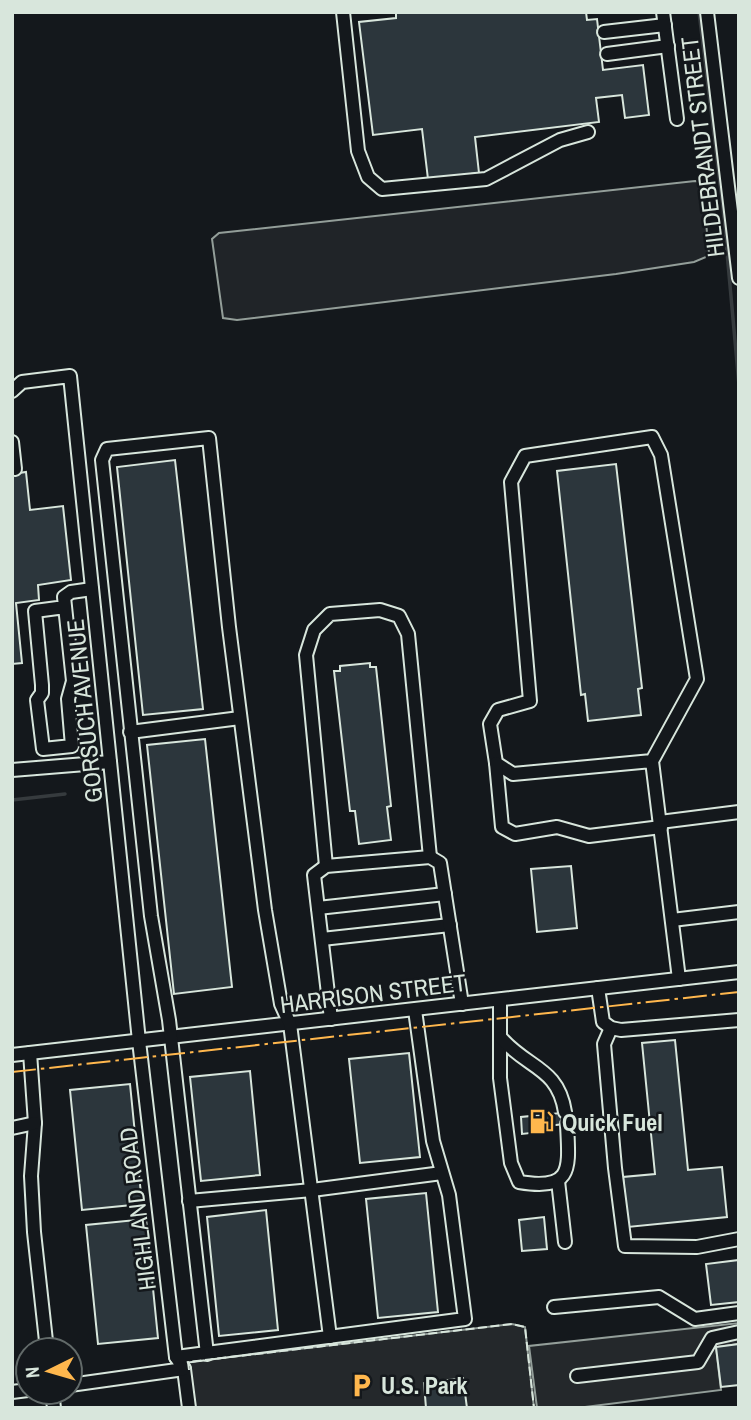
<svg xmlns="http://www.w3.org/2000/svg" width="751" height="1420" font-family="'Archivo Narrow',sans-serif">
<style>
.green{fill:#202428;stroke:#939e99;stroke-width:2}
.parking{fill:#24282b;stroke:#939e99;stroke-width:2}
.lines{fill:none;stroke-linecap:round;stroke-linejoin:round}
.stream{stroke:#363b3e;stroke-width:3.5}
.building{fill:#2c363c;stroke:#d8e6dc;stroke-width:2}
.minor-casing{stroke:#d8e6dc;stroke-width:16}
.minor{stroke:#14181c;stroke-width:12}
.fence{stroke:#d8e6dc;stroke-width:2;stroke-dasharray:9 3.5;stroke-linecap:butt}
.power{stroke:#ffb74d;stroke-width:2;stroke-dasharray:24 5 3.5 5;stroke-linecap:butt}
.labels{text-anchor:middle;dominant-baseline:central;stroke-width:5;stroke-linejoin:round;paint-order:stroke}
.street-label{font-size:24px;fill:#d8e6dc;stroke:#14181c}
.poi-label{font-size:24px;font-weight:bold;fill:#d8e6dc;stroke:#14181c;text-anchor:start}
</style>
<rect width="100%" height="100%" fill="#14181c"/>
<!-- green -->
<polygon class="green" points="695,181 702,182 709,253 706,257 694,262 616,274 237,320 223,318 212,239 219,233"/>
<!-- parking -->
<g class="parking">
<polygon points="739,1323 739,1344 716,1347 721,1390 577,1408 537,1408 529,1346"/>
<polygon points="512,1324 525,1327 534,1408 194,1408 188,1362"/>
</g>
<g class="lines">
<!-- stream -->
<g class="stream">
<polyline points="699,12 723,208 739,385"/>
<polyline points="12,800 65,794"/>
</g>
</g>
<!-- building -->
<g class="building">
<polygon points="396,12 586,12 587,20 597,19 603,70 643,65 649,115 625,118 622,95 596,98 599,122 475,137 479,173 428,179 422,129 373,135 359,22 396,18"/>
<polygon points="175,460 203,709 143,715 117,467"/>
<polygon points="616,464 642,688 638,689 641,715 588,721 585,694 581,695 557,471"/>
<polygon points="26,472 30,510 63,506 71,580 38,585 39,600 16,603 22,663 12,664 12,474"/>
<polygon points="370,663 370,667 376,667 391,806 387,807 391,840 359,844 355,811 350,811 334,671 340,671 340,666"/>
<polygon points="205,739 232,987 174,994 147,745"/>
<polygon points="571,866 577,928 537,932 531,869"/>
<polygon points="675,1040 688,1170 722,1167 727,1217 628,1227 623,1177 655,1174 642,1043"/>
<polygon points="409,1053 420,1157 360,1163 349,1059"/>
<polygon points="250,1071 260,1175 201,1181 190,1077"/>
<polygon points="130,1084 142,1204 82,1210 70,1090"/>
<polygon points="571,1112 572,1123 539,1127 540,1132 522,1134 521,1117"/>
<polygon points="426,1193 438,1312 378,1318 366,1199"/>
<polygon points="266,1210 278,1330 219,1336 207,1217"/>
<polygon points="544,1217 547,1249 522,1251 519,1220"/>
<polygon points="146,1219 158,1338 98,1344 86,1225"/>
<polygon points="739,1260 739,1302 711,1305 706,1264"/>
<polygon points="739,1344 739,1385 721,1387 716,1347"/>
<polygon points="463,1378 467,1408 426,1408 424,1383"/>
</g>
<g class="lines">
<defs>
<g id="minor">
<polyline points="343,12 358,151 368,177 382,189 486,179 560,140 588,132"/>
<polyline points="663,12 677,119"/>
<polyline points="707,12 739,278"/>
<polyline points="604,32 665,25"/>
<polyline points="607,54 668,46"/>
<polyline points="12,391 22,382 70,376 139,1041 176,1357 184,1369 189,1408"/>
<polyline points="12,442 15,469"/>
<polyline points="65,607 35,611 42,685 42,693 37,700 43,749 72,746 68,699 73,681 64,597 71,592 92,589"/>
<polyline points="130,732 240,718"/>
<polyline points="652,761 513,774 496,763 490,724 498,710 530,701 511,482 525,456 652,437 661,455 697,679 652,761 679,979"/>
<polyline points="496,763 502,827 515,834 557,827 589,836 661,827"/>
<polyline points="12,770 110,762"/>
<polyline points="660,822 739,812"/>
<polyline points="326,866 306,655 314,630 330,614 380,610 399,616 408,634 430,857"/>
<polyline points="318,908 445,894"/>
<polyline points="672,920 739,912"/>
<polyline points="322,939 450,925"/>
<polyline points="598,988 603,1022 611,1028 621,1030 739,1020"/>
<path d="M 500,1000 L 500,1078 L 511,1163 L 519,1182 C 574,1191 569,1168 567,1124"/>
<polyline points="331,1019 314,875 326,866 430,857 440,863 462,1004"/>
<polyline points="611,1028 604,1044 615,1168 625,1246 697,1247 739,1239"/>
<path d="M 501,1038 C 528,1069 558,1067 565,1112"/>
<polyline points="30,1053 35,1123 31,1176 34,1232 47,1350"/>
<polyline points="12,1055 739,972"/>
<polyline points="12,1128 35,1123"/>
<polyline points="558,1181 565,1242"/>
<polyline points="189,1201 312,1190 442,1173"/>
<polyline points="554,1307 659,1297 695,1319 739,1313"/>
<polyline points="207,1354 169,1020 151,916 102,460 107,449 209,438 229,627 265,910 281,1004 290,1024 330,1337"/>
<polyline points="176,1357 465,1319 449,1195 433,1141 415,1010"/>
<polyline points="577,1376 698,1362 712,1338 739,1332"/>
<polyline points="70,1385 184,1369"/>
<polyline points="12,1392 28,1390"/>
<polyline points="52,1392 54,1408"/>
</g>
</defs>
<!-- minor casing -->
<use href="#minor" class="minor-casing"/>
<!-- minor -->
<use href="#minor" class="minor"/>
<!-- fence -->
<polyline class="fence" points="189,1370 188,1362 512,1324 525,1327 534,1408"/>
<!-- power -->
<polyline class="power" points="12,1072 739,992"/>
</g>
<!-- icons -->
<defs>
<symbol id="fuel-bare" viewBox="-9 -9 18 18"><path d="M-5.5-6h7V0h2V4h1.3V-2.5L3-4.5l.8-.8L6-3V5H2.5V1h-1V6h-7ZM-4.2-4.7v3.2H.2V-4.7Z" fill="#ffb74d" stroke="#14181c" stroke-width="2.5" paint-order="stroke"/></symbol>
<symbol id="parking-bare" viewBox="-9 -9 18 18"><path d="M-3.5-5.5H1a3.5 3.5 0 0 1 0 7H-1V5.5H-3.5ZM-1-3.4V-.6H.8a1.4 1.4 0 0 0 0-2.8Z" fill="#ffb74d" stroke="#14181c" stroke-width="2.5" paint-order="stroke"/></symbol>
</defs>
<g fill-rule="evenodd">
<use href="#fuel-bare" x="524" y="1104" width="35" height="35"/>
<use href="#parking-bare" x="344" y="1368" width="35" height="35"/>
</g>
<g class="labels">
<!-- street labels -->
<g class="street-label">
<text transform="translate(702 147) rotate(-97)">HILDEBRANDT STREET</text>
<text transform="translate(84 711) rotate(-96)">GORSUCH AVENUE</text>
<text transform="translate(373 993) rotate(-7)">HARRISON STREET</text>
<text transform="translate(137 1209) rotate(-97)">HIGHLAND ROAD</text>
</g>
<!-- poi labels -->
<g class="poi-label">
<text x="562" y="1122">Quick Fuel</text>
<text x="381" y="1385">U.S. Park</text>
</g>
</g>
<!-- border -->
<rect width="751" height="1420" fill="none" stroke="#d8e6dc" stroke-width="28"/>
<!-- north arrow -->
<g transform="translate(49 1371) rotate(265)"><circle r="33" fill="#14181c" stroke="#626a69" stroke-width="2"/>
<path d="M0-5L12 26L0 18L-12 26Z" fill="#ffb74d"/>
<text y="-10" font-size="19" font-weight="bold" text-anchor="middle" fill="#d8e6dc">N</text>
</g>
</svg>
